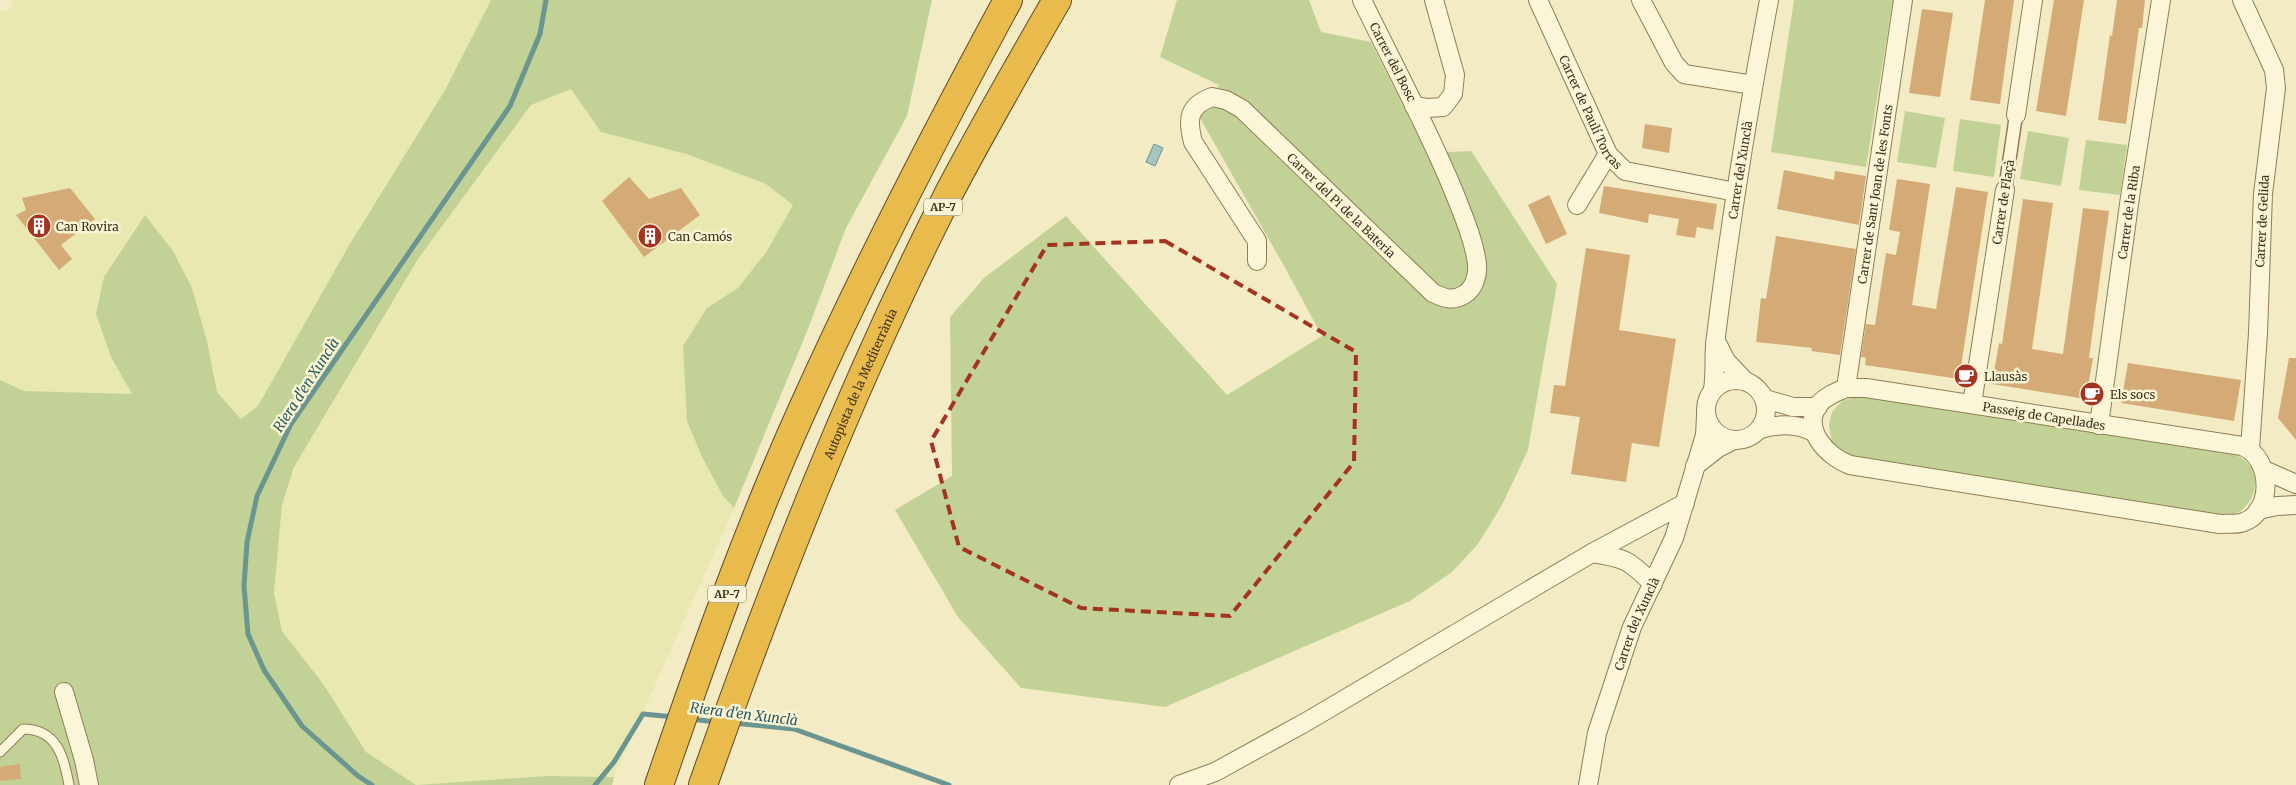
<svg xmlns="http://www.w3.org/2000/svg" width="2296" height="785" font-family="Merriweather,serif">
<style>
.farmland{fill:#e9e8b0}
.green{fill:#c2d296}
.water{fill:#a6c5c0;stroke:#6b9590}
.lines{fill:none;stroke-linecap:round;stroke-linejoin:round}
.stream{stroke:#6b9590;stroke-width:5}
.building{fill:#d4ab76}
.service-casing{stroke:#8f7d58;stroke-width:11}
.pedestrian-casing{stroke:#8f7d58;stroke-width:15}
.minor-casing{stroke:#8f7d58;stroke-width:20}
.motorway-casing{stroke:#5d4a2c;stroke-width:30}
.service{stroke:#fcf6d8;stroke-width:9}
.pedestrian{stroke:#fcf6d8;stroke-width:12}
.minor{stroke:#fcf6d8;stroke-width:18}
.motorway{stroke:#e9bb4d;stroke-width:28}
.marked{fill:none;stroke:#a43422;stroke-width:4;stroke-dasharray:10 6;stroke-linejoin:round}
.labels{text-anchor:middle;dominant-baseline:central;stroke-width:5;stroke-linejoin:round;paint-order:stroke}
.shield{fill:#f9f4d4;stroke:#766c54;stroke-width:1}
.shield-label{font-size:11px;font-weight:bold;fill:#3e321d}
.street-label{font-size:12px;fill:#3e321d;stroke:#f9f4d4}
.poi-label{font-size:12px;fill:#3e321d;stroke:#f9f4d4;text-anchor:start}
.water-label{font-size:14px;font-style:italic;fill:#2b5b5f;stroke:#f9f4d4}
</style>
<rect width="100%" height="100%" fill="#f2ebc4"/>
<!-- farmland -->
<g class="farmland">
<polygon points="14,0 491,0 445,90 348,247 258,406 241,419 217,392 207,341 145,216 104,277 111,357 133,394 24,391 0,380 0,12 11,9"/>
<polygon points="571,89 601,132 686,154 766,184 794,205 767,251 738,288 707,308 683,346 687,421 702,457 723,496 734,508 614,777 547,776 415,785 366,752 324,685 282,631 274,593 282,505 294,467 418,259 531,105"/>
</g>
<!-- green -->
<g class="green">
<polygon points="491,0 932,0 907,116 846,228 806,334 734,508 723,496 702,457 687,421 683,346 707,308 738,288 767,251 793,205 766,184 686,154 601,132 571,89 531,105 418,259 294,467 282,505 274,593 282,631 324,685 366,752 416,785 547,776 614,777 612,785 0,785 0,380 24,391 132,394 111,357 96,314 104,277 145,215 173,251 192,288 207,341 217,392 241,419 258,406 348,247 445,90"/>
<polygon points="1177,0 1309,0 1321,32 1371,42 1427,153 1471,151 1557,284 1528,450 1502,505 1478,544 1452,572 1410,601 1165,707 1021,688 958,617 895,510 952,476 950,317 984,278 1066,216 1227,395 1322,336 1283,264 1200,118 1219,85 1160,57"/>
<polygon points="1794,0 1893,0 1866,167 1771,152"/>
<polygon points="1905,111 1945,118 1936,168 1897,162"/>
<polygon points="1960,119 2001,125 1994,177 1953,171"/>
<polygon points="2028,131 2069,138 2061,186 2020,179"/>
<polygon points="2086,140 2127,145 2120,195 2079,190"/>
<path d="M 1859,396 L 2222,450 C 2228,453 2238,455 2243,459 C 2262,472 2257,501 2239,512 C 2233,515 2223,515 2216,516 L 1842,456 L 1832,443 L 1829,425 L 1832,412 L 1843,400 Z"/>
</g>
<!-- water -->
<polygon class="water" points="1154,144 1163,148 1155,166 1146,162"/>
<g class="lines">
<!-- stream -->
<g class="stream">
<polyline points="690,719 717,722"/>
<polyline points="733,723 794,729 949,785"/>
<polyline points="372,785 358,776 302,726 264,670 248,634 244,586 247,542 257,496 291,424 510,106 540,34 546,0"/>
<polyline points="595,785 614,762 643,714 674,717"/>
</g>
</g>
<!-- building -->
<g class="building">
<polygon points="1985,0 2014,0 2000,104 1970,100"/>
<polygon points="2054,0 2084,0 2066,116 2036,111"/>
<polygon points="2117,0 2145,0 2142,28 2139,28 2126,124 2098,120 2110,35 2112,36"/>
<polygon points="1922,9 1953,13 1940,97 1909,93"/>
<polygon points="1645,124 1672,128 1669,153 1642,148"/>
<polygon points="1784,170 1834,180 1835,171 1866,176 1859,225 1777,209"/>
<polygon points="629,177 649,199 681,188 700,215 644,257 602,201"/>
<polygon points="1897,179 1930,184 1912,305 1936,309 1956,187 1988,192 1959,379 1865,365 1866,358 1861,357 1866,324 1875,325 1886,253 1896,255 1900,232 1889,230"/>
<polygon points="1604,186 1717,204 1713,230 1697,227 1695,238 1676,235 1679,219 1649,214 1648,223 1599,213"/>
<polygon points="70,188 95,219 61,245 72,259 59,270 16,215 26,210 22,198"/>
<polygon points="1549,195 1567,234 1546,244 1528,205"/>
<polygon points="2023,199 2053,203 2032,349 2063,354 2083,208 2109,211 2089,358 2093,358 2086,399 1992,384 1999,343 2002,344"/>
<polygon points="1776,236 1856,249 1840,355 1811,351 1812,348 1756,342 1761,298 1766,299"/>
<polygon points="1586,248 1630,255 1619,330 1676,339 1659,447 1632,443 1626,482 1571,474 1580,417 1550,413 1554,385 1565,386"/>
<polygon points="2289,358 2296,358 2296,440 2278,418"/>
<polygon points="2128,363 2241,380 2234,421 2121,403"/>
<polygon points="20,764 21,779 0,781 0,767"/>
</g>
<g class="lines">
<defs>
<path id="service" d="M 0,752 L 23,729 C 57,729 64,757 69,785"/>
<polyline id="pedestrian" points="2005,190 2016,115"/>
<g id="minor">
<path id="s1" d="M 1538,0 L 1608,154 L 1625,171 L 1736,192"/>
<polyline points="1641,0 1674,63 1684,74 1753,85"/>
<polyline points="2242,0 2274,70 2276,88 2263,194 2258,333 2250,449"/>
<polyline points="1414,106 1427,108 1443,107 1453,94 1455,75 1434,0"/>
<polyline points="2016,115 2033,0"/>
<polyline points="1577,205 1608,154"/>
<path id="s2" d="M 1257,261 L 1257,241 L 1193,142 C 1187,119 1188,106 1212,97 L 1226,100 L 1242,109 L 1433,293 C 1444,298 1453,302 1465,294 C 1474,288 1478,276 1477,264 C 1474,240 1463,215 1454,192 C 1427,126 1393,64 1362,0"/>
<polyline points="1716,341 1726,361 1745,381"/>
<circle cx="1736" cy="410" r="30"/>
<path d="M 1846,388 L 1866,388 L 2242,446 C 2273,458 2273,512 2244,522 C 2237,525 2227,523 2220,524 L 1850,465 C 1828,457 1800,429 1819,404 C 1826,396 1836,392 1846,388 Z"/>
<path id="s3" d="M 1846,388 L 1903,0"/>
<path id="s4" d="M 1713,389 C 1716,371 1713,353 1716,336 C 1730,223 1748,111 1769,0"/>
<polyline points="1765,399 1793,407 1818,407"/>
<polyline points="1972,404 2005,190"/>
<path id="s5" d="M 2099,425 L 2130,197 L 2161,0"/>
<path d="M 1760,429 C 1778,424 1798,423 1815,433"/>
<polyline points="1695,466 1718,448 1734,440"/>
<polyline points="2264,470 2296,484"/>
<polyline points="2258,510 2277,506 2296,505"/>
<path d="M 1592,553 C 1625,558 1629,560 1653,584"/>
<polyline points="64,692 84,760 89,785"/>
<polyline points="1179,785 1215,772 1306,722 1592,553 1685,503"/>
<path id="s6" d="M 1588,785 L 1597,733 L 1632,627 L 1674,538 L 1705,435 L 1706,416"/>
</g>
<g id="motorway">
<path d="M 659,785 C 703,657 748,529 804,406 C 866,268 936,133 1008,0"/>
<path id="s7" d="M 703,785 C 774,583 852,384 949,193 C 983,128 1020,64 1057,0"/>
</g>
</defs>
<!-- service casing -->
<use href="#service" class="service-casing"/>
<!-- pedestrian casing -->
<use href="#pedestrian" class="pedestrian-casing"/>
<!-- minor casing -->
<use href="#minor" class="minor-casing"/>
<!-- motorway casing -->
<use href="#motorway" class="motorway-casing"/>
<!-- service -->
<use href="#service" class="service"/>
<!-- pedestrian -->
<use href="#pedestrian" class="pedestrian"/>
<!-- minor -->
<use href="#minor" class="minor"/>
<!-- motorway -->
<use href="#motorway" class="motorway"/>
</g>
<!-- marked area -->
<path class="marked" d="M 1165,241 L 1356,352 L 1354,462 L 1230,616 L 1081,608 L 959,547 L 931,441 L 1047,245 Z"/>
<!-- icons -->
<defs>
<symbol id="building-disc" viewBox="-11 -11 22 22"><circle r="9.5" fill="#a43422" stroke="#f9f4d4"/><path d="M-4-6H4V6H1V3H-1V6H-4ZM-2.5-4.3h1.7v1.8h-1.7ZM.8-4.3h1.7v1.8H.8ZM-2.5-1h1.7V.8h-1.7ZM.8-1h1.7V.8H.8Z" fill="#fff"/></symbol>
<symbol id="cafe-disc" viewBox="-11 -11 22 22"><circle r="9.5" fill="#a43422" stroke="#f9f4d4"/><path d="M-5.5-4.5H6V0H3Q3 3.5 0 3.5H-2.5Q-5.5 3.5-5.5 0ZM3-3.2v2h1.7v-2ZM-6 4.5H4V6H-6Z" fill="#fff"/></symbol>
</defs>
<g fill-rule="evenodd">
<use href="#building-disc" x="25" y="212" width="28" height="28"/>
<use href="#building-disc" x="636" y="222" width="28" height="28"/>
<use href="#cafe-disc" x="1952" y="362" width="28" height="28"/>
<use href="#cafe-disc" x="2078" y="380" width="28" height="28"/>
</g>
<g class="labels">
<!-- shield labels -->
<g class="shield">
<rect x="924" y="198.5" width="38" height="17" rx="4"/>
<rect x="708" y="585.5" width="38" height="17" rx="4"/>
</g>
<g class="shield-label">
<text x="943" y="207">AP-7</text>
<text x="727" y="594">AP-7</text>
</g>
<!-- street labels -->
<g class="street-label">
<text transform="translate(1393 62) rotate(63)">Carrer del Bosc</text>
<text stroke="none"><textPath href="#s1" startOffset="124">Carrer de Paulí Torras</textPath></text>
<text stroke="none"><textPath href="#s4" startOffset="221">Carrer del Xunclà</textPath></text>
<text stroke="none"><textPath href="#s3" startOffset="196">Carrer de Sant Joan de les Fonts</textPath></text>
<text transform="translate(2003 202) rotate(-81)">Carrer de Flaçà</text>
<text stroke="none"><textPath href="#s2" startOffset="365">Carrer del Pi de la Bateria</textPath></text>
<text stroke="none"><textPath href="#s5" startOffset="215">Carrer de la Riba</textPath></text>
<text transform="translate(2262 221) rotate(-87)">Carrer de Gelida</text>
<text stroke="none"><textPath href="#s7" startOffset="431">Autopista de la Mediterrània</textPath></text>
<text transform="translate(2044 416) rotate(9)">Passeig de Capellades</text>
<text stroke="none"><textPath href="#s6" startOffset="169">Carrer del Xunclà</textPath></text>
</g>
<!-- poi labels -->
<g class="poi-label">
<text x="56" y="226">Can Rovira</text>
<text x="668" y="236">Can Camós</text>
<text x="1984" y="376">Llausàs</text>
<text x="2110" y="394">Els socs</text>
</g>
<!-- water labels -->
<g class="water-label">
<text transform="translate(306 385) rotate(-57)">Riera d'en Xunclà</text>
<text transform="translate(744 714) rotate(7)">Riera d'en Xunclà</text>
</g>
</g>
</svg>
